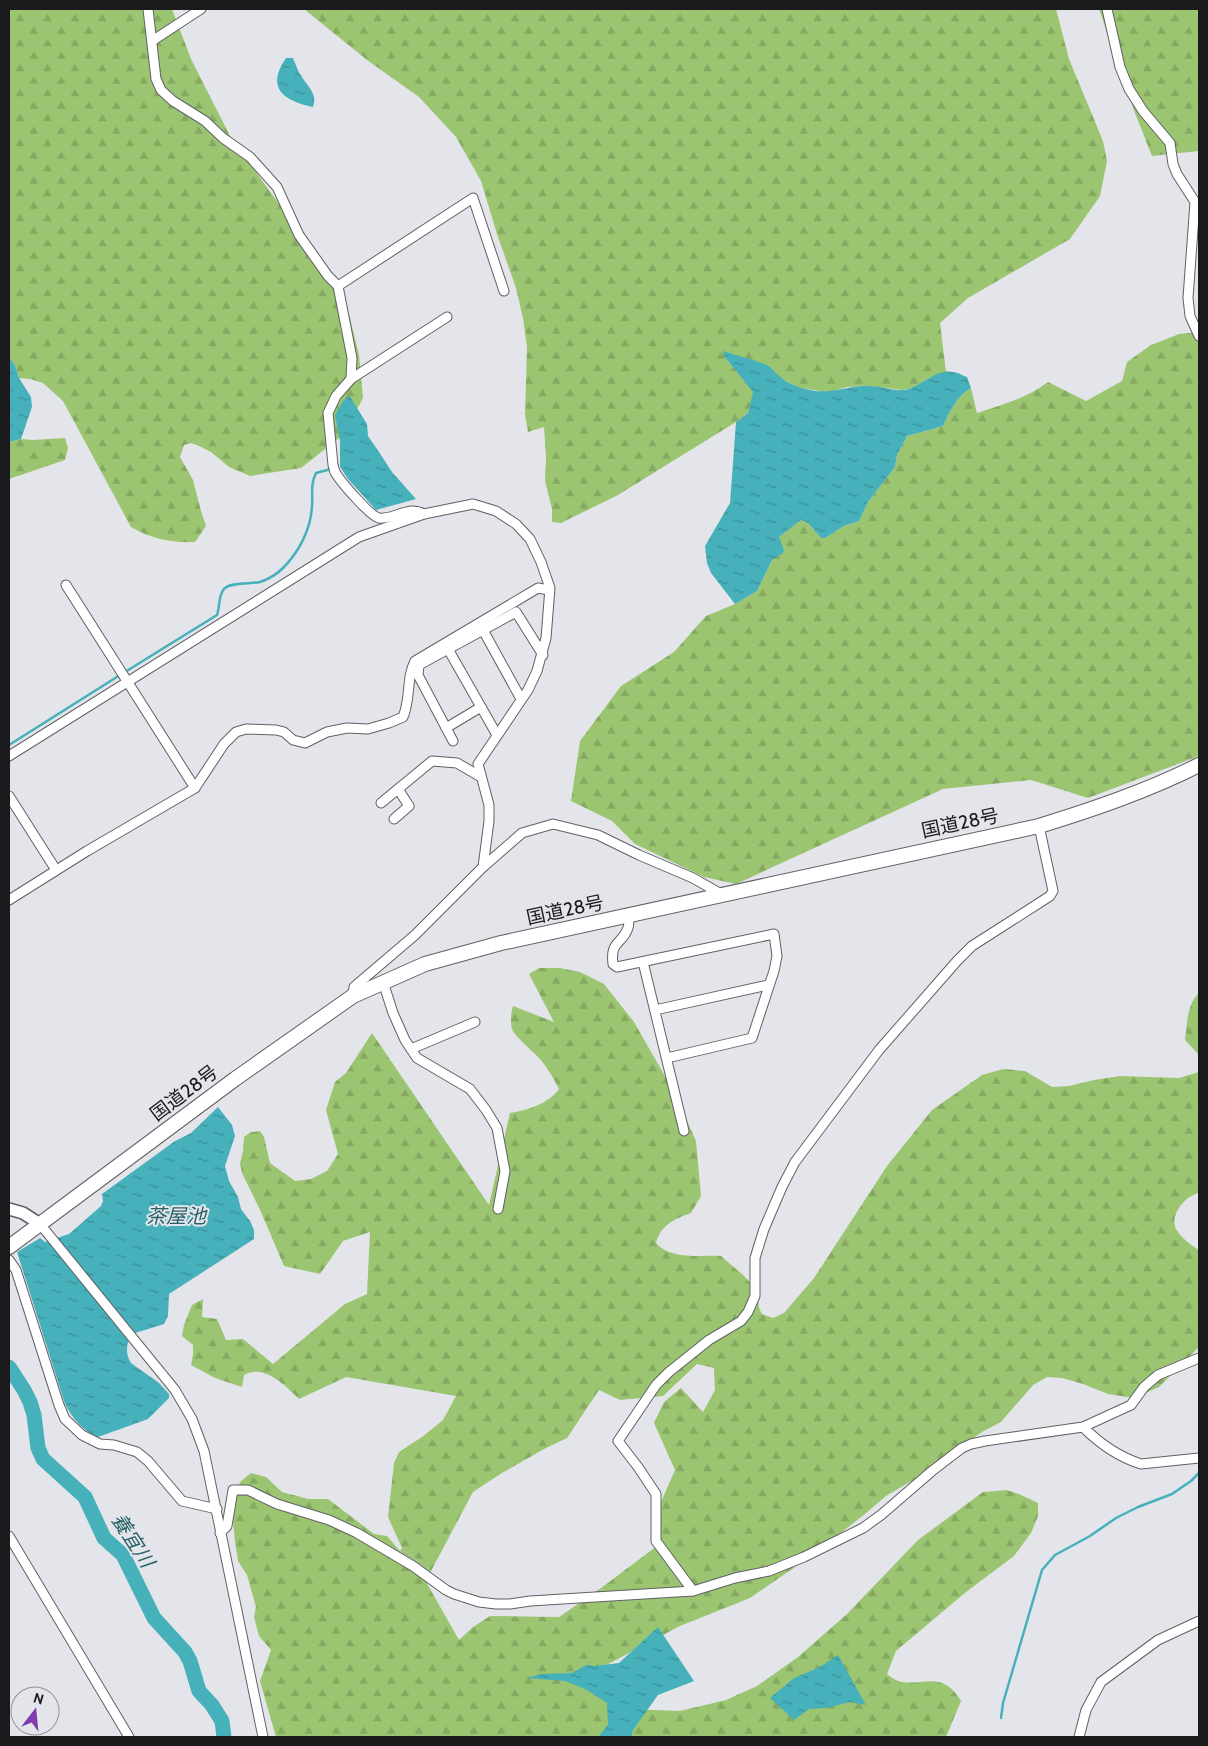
<svg xmlns="http://www.w3.org/2000/svg" width="1208" height="1746" font-family="Cabin,'Noto Sans JP',sans-serif">
<style>
.grass{fill:#a0c37f}
.forest{fill:url(#forest-firs)}
.water{fill:url(#water-ripples)}
.lines{fill:none;stroke-linecap:round;stroke-linejoin:round}
.stream{stroke:#46b0bb;stroke-width:2.5}
.river{stroke:#46b0bb;stroke-width:15}
.minor-casing{stroke:#606065;stroke-width:11}
.major-casing{stroke:#606065;stroke-width:14}
.highway-casing{stroke:#606065;stroke-width:16}
.minor{stroke:#fff;stroke-width:9}
.major{stroke:#fff;stroke-width:11}
.highway{stroke:#fff;stroke-width:14}
.labels{text-anchor:middle;dominant-baseline:central;stroke-width:4;stroke-linejoin:round;paint-order:stroke}
.street-label{font-size:19px;fill:#1a1a1c;stroke:#e4e5eb}
.water-label{font-size:20px;font-style:italic;fill:#276167;stroke:#e4e5eb}
</style>
<defs>
<pattern id="forest-firs" width="22" height="20" patternUnits="userSpaceOnUse" patternTransform="scale(1.25)"><rect width="22" height="20" fill="#9bc571"/><path d="M5 1l3.5 6h-7zM16 11l3.5 6h-7z" fill="#85a961"/></pattern>
<pattern id="water-ripples" width="26" height="14" patternUnits="userSpaceOnUse" patternTransform="scale(1.25)"><rect width="26" height="14" fill="#46b0bb"/><path d="M2 4q2-2 4 0t4 0M15 11q2-2 4 0t4 0" fill="none" stroke="#3a8e97"/></pattern>
</defs>
<rect width="100%" height="100%" fill="#e4e5eb"/>
<!-- grass -->
<polygon class="grass" points="402,1548 431,1571 425,1580 400,1551"/>
<!-- forest -->
<g class="forest">
<path d="M 9,9 L 172,9 L 191,59 L 231,138 L 290,219 L 347,306 L 359,355 L 363,398 L 343,435 L 301,468 L 250,476 L 229,467 L 211,452 L 197,445 L 191,443 L 184,445 L 180,457 L 193,480 L 201,511 L 206,526 L 195,542 C 173,543 151,539 131,527 L 63,401 L 43,383 L 30,379 L 19,378 L 15,365 L 9,358 Z"/>
<polygon points="304,9 1056,9 1069,59 1103,141 1107,161 1100,196 1070,239 968,298 940,323 946,372 927,379 913,388 902,390 869,386 847,387 829,392 798,388 778,376 769,366 724,356 754,392 748,413 736,422 618,495 561,523 552,522 552,509 545,481 546,458 544,427 528,432 525,415 527,347 523,318 516,288 497,234 481,181 456,137 419,97 367,60"/>
<polygon points="1099,9 1199,9 1199,151 1152,156 1135,113"/>
<path d="M 1199,332 L 1199,756 L 1088,798 L 1031,780 L 943,789 L 736,884 L 704,877 L 635,844 L 612,821 L 571,801 L 580,741 L 621,686 L 674,652 L 706,616 L 735,604 L 757,591 L 772,560 L 784,550 L 778,537 L 801,520 L 808,523 L 821,538 L 825,538 L 844,526 L 859,521 L 868,502 L 895,467 L 897,455 L 907,436 L 943,426 C 950,411 956,397 971,388 L 977,413 C 1002,405 1027,398 1048,382 L 1086,401 L 1122,381 L 1127,362 L 1151,345 L 1179,334 Z"/>
<polygon points="65,438 68,448 65,460 9,479 9,442 21,439 33,440"/>
<path d="M 539,968 L 560,968 L 580,972 L 604,984 L 634,1022 L 674,1092 L 696,1141 L 701,1196 L 691,1213 C 674,1219 661,1225 656,1243 C 671,1260 700,1255 721,1256 C 733,1267 748,1277 756,1291 C 760,1298 756,1304 762,1314 L 773,1318 L 784,1313 L 814,1278 L 887,1166 L 932,1110 L 982,1075 L 1003,1069 L 1025,1071 L 1052,1087 L 1069,1086 L 1094,1080 L 1120,1076 L 1179,1078 L 1199,1072 L 1199,1193 C 1186,1195 1169,1215 1176,1229 C 1181,1238 1191,1245 1199,1250 L 1199,1347 L 1159,1387 L 1134,1398 L 1108,1394 L 1083,1384 L 1062,1378 L 1047,1377 L 1033,1385 L 1001,1422 L 982,1432 L 920,1476 L 886,1496 L 865,1514 L 811,1556 L 750,1598 L 680,1626 L 599,1669 L 629,1709 L 680,1711 L 726,1700 L 757,1686 L 798,1657 L 846,1615 L 918,1540 L 983,1492 L 1007,1490 L 1019,1494 L 1038,1503 L 1038,1516 L 1031,1533 L 1014,1556 L 966,1592 L 896,1651 L 887,1674 C 912,1697 938,1662 961,1701 L 946,1737 L 276,1737 L 260,1681 L 271,1650 L 259,1636 L 254,1617 L 256,1607 L 247,1575 L 238,1561 L 235,1542 L 233,1521 L 235,1500 L 240,1482 L 251,1473 L 266,1477 L 282,1492 L 308,1499 L 328,1499 L 374,1534 L 387,1536 L 425,1580 L 459,1640 L 473,1627 L 490,1616 L 559,1617 L 601,1588 L 657,1546 L 661,1502 L 675,1470 L 654,1423 L 664,1402 L 681,1388 L 703,1412 L 715,1390 L 714,1368 L 697,1364 L 663,1396 L 620,1400 L 599,1390 L 567,1438 L 546,1448 L 502,1473 L 473,1492 L 431,1571 L 402,1548 L 388,1517 L 394,1463 L 399,1452 L 422,1437 L 443,1420 L 456,1396 L 346,1377 L 299,1399 C 286,1386 264,1363 244,1375 L 242,1387 L 215,1378 L 191,1365 L 193,1354 L 193,1345 L 182,1336 L 184,1325 L 192,1305 L 203,1299 L 202,1317 L 217,1319 L 226,1340 L 243,1339 L 273,1364 L 345,1304 L 367,1294 L 370,1232 L 343,1241 L 320,1274 L 284,1266 L 261,1212 L 242,1173 L 240,1163 L 243,1151 L 244,1137 L 251,1132 L 260,1131 L 264,1137 L 270,1163 L 295,1181 L 311,1179 L 327,1171 L 338,1154 L 326,1110 L 335,1082 L 346,1073 L 372,1033 L 489,1205 L 510,1113 C 528,1110 548,1104 559,1089 C 554,1079 548,1069 541,1060 C 534,1052 514,1036 512,1029 C 510,1021 511,1013 513,1006 L 554,1022 L 529,974 Z"/>
<path d="M 1199,993 L 1199,1055 L 1185,1040 C 1187,1024 1187,1004 1199,993 Z"/>
</g>
<!-- water -->
<g class="water">
<path d="M 286,58 L 293,58 C 296,65 298,72 302,77 C 308,87 318,94 313,107 C 284,101 265,88 286,58 Z"/>
<path d="M 723,351 C 738,356 753,359 767,365 C 772,367 774,372 778,375 C 789,385 802,389 816,391 C 834,393 851,385 869,386 C 881,386 892,391 904,390 C 920,388 935,368 953,372 C 958,372 963,376 967,377 L 971,388 C 956,397 950,411 943,426 L 907,436 L 897,455 L 895,467 L 868,502 L 859,521 L 844,526 L 825,538 L 821,538 L 808,523 L 801,520 L 779,537 L 784,550 L 783,553 L 772,560 L 757,591 L 735,604 L 711,573 L 707,563 L 705,546 L 730,503 L 736,422 L 748,413 L 753,392 L 724,356 Z"/>
<polygon points="9,358 15,365 19,378 31,397 32,407 21,439 9,442"/>
<polygon points="349,395 367,424 368,436 379,452 392,472 416,499 376,510 348,479 340,467 340,441 335,415 343,401"/>
<path d="M 218,1107 L 232,1125 L 235,1136 L 225,1166 L 229,1181 L 238,1197 L 241,1209 L 250,1221 L 254,1230 L 254,1239 L 169,1294 L 168,1316 L 164,1324 L 132,1334 C 126,1343 125,1354 131,1363 L 159,1383 L 169,1394 L 169,1398 L 148,1419 L 98,1437 C 82,1430 73,1419 65,1404 L 17,1252 L 40,1238 L 45,1242 L 69,1234 L 101,1206 L 103,1201 L 102,1194 L 175,1141 L 191,1133 Z"/>
<polygon points="658,1627 694,1681 658,1695 633,1730 631,1737 598,1737 608,1725 607,1703 587,1690 565,1681 526,1678 542,1674 572,1673 586,1665 595,1666 619,1663"/>
<polygon points="838,1655 866,1705 850,1702 826,1708 809,1709 794,1720 770,1698 794,1678 818,1668"/>
</g>
<g class="lines">
<!-- stream -->
<g class="stream">
<path d="M 125,672 L 217,615 C 220,607 218,596 224,589 C 229,582 252,584 260,582 C 269,579 277,574 283,568 C 299,552 311,529 312,506 C 313,494 310,485 316,473 L 331,469"/>
<polyline points="9,745 120,675"/>
<polyline points="1001,1718 1003,1703 1042,1570 1055,1555 1090,1536 1116,1518 1138,1507 1172,1494 1191,1481 1199,1473"/>
</g>
<!-- river -->
<polyline class="river" points="9,1367 24,1390 30,1402 34,1415 38,1448 43,1459 85,1497 104,1538 123,1555 154,1618 185,1652 190,1661 199,1691 212,1705 222,1721 224,1737"/>
<defs>
<g id="minor">
<polyline points="148,9 156,79 161,90 173,101 205,121 223,138 250,157 277,187 299,235 328,276 338,286 352,358 351,379"/>
<polyline points="1107,9 1120,67 1129,89 1143,111 1170,143 1173,164 1177,174 1195,202 1188,298 1190,316 1199,336"/>
<polyline points="152,41 201,9"/>
<polyline points="338,286 473,198 504,291"/>
<path d="M 424,514 C 407,505 395,520 379,518 C 370,516 340,481 335,472 C 334,470 334,467 333,465 L 328,413 L 336,396 L 351,379 L 447,317"/>
<polyline points="66,585 195,788"/>
<polyline points="483,630 521,699"/>
<polyline points="448,649 497,735"/>
<polyline points="446,728 481,707"/>
<polyline points="453,741 418,675 419,665 516,612 543,655"/>
<polyline points="9,756 359,537 424,514 473,504 496,511 516,524 530,539 541,562 550,588 546,638 537,671 528,690 478,764 489,805 489,821 483,867"/>
<polyline points="9,796 56,870"/>
<polyline points="381,803 432,761 457,763 481,777"/>
<polyline points="394,819 409,806 398,789"/>
<path d="M 9,900 L 87,851 L 195,788 L 224,744 L 236,732 L 246,729 L 276,730 L 284,732 L 293,740 L 305,743 L 327,732 L 347,728 L 368,729 L 389,723 L 403,717 C 411,699 406,678 415,661 L 538,588 L 549,590"/>
<path d="M 629,916 C 629,919 629,925 628,928 C 622,945 610,940 613,964 L 617,967 L 774,934 L 777,956 L 774,971 L 752,1038 L 667,1058"/>
<polyline points="643,962 684,1131"/>
<polyline points="383,982 393,1013 405,1040 417,1058 470,1089 486,1110 497,1128 505,1171 498,1209"/>
<polyline points="353,996 354,987 415,935 483,867 522,833 553,824 598,835 639,855 693,878 721,894"/>
<polyline points="655,1010 768,985"/>
<polyline points="411,1049 475,1022"/>
<polyline points="40,1224 175,1390 192,1419 204,1451 263,1737"/>
<polyline points="9,1260 16,1270 59,1405 65,1419 82,1435 100,1444 114,1445 137,1452 148,1461 182,1501 217,1509"/>
<path d="M 1083,1427 C 1099,1443 1119,1457 1141,1464 L 1199,1458"/>
<polyline points="220,1533 227,1526 233,1490 248,1490 277,1504 329,1520 357,1533 413,1566 446,1590 454,1594 479,1602 496,1604 510,1604 530,1601 693,1591 735,1578 769,1571 804,1557 863,1528 881,1515 932,1471 962,1448 971,1444 985,1441 1083,1427 1131,1405 1144,1387 1158,1375 1199,1358"/>
<polyline points="9,1536 129,1737"/>
<polyline points="693,1591 656,1541 656,1494 638,1467 618,1441 656,1385 669,1372 709,1340 741,1321 748,1312 755,1296 755,1258 764,1229 782,1187 795,1162 879,1050 957,961 972,946 1050,896 1053,891 1039,826"/>
<polyline points="1079,1737 1086,1710 1101,1682 1158,1640 1199,1621"/>
</g>
<polyline id="major" points="9,1209 23,1213 40,1224"/>
<path id="highway" d="M 9,1247 L 235,1079 L 353,996 L 425,964 L 501,943 L 1039,826 C 1094,809 1147,791 1199,765"/>
</defs>
<!-- minor casing -->
<use href="#minor" class="minor-casing"/>
<!-- major casing -->
<use href="#major" class="major-casing"/>
<!-- highway casing -->
<use href="#highway" class="highway-casing"/>
<!-- minor -->
<use href="#minor" class="minor"/>
<!-- major -->
<use href="#major" class="major"/>
<!-- highway -->
<use href="#highway" class="highway"/>
</g>
<g class="labels">
<!-- street labels -->
<g class="street-label">
<text transform="translate(960 823) rotate(-12)">国道28号</text>
<text transform="translate(565 910) rotate(-12)">国道28号</text>
<text transform="translate(184 1093) rotate(-37)">国道28号</text>
</g>
<!-- water labels -->
<g class="water-label">
<text x="176" y="1216">茶屋池</text>
<text transform="translate(133 1540) rotate(57)">養宜川</text>
</g>
</g>
<!-- border -->
<rect width="1208" height="1746" fill="none" stroke="#1a1a1c" stroke-width="20"/>
<!-- north arrow -->
<g transform="translate(35 1711) rotate(16)"><circle r="24" fill="#e4e5eb" stroke="#939498"/>
<path d="M0-4L9 19L0 12L-9 19Z" fill="#813bae"/>
<text y="-8" font-size="14" font-weight="bold" text-anchor="middle" fill="#1a1a1c">N</text>
</g>
</svg>
